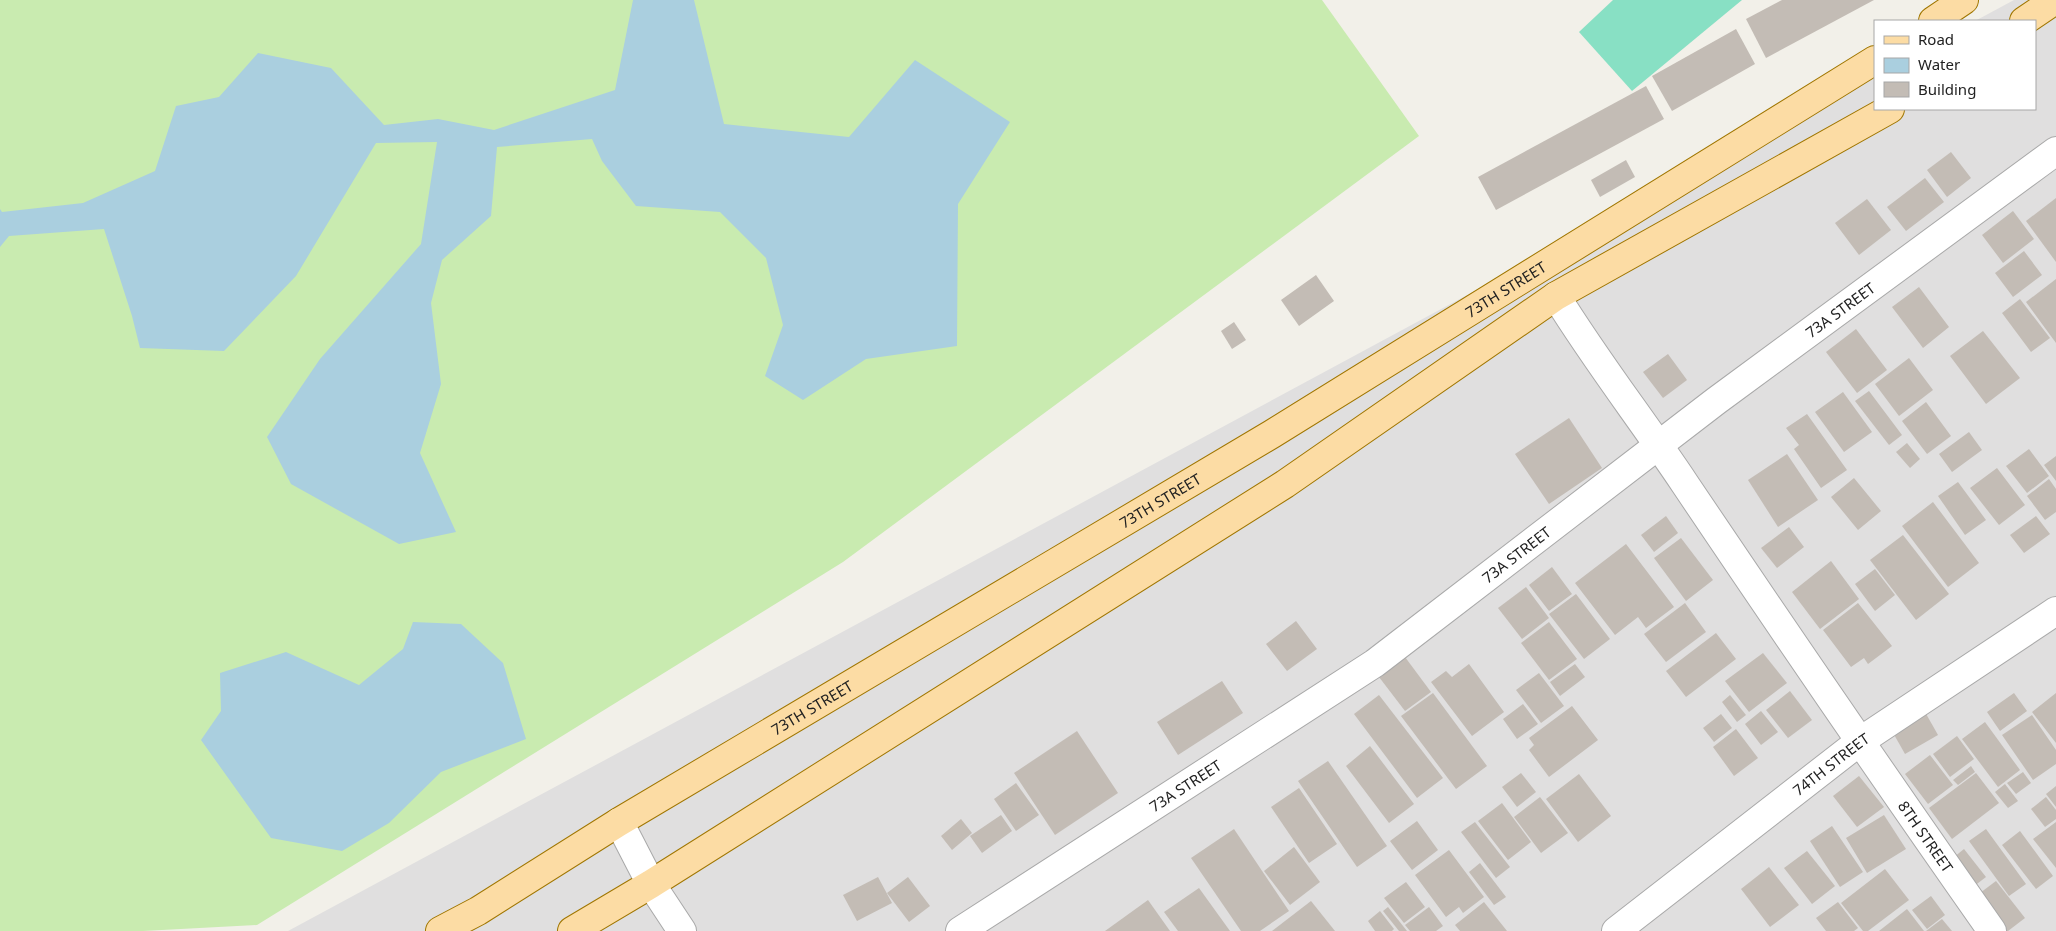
<svg xmlns="http://www.w3.org/2000/svg" width="2056" height="931" font-family="'Noto Sans',sans-serif">
<style>
.residential{fill:#e0dfdf}
.grass{fill:#c9ebb0}
.pitch{fill:#88e0c4}
.water{fill:#aacfdf}
.building{fill:#c3bcb5}
.lines{fill:none;stroke-linecap:round;stroke-linejoin:round}
.street-casing{stroke:#a9a9a9;stroke-width:30}
.primary-casing{stroke:#a07600;stroke-width:30}
.street{stroke:#fff;stroke-width:28}
.primary{stroke:#fcdca4;stroke-width:28}
.labels{text-anchor:middle;dominant-baseline:central;stroke-width:4.5;stroke-linejoin:round;paint-order:stroke}
.street-label{font-size:15px;fill:#222;stroke:#fff}
</style>
<rect width="100%" height="100%" fill="#f2f0e9"/>
<!-- residential -->
<polygon class="residential" points="2014,0 2056,0 2056,931 288,931 1875,75 1875,109 2035,109 2035,21 1975,21"/>
<!-- grass -->
<polygon class="grass" points="0,0 1322,0 1419,136 843,562 257,925 143,931 0,931"/>
<!-- pitch -->
<polygon class="pitch" points="1613,0 1742,0 1632,91 1579,32"/>
<!-- water -->
<g class="water">
<polygon points="633,0 694,0 724,124 849,137 915,60 1010,122 958,204 957,346 866,359 803,400 765,376 783,325 766,258 720,212 636,206 602,161 592,139 497,147 491,216 442,260 431,303 441,384 420,453 456,532 399,544 291,484 267,437 320,359 421,244 437,142 376,143 296,276 224,351 140,348 132,316 104,229 9,236 0,247 0,209 2,212 83,203 155,171 176,106 219,97 258,53 331,68 384,125 438,119 494,130 615,90"/>
<polygon points="413,622 461,624 503,663 526,739 441,772 389,823 342,851 271,838 201,740 221,711 220,673 286,652 359,685 403,649"/>
</g>
<!-- building -->
<g class="building">
<polygon points="1782,0 1874,0 1766,58 1746,19"/>
<polygon points="1736,29 1755,64 1672,111 1652,76"/>
<polygon points="1646,86 1664,119 1496,210 1478,177"/>
<polygon points="1951,152 1971,178 1947,197 1927,170"/>
<polygon points="1626,160 1635,177 1600,197 1591,180"/>
<polygon points="1925,178 1944,202 1906,231 1887,207"/>
<polygon points="2056,198 2056,262 2026,221"/>
<polygon points="1867,199 1891,230 1859,255 1835,223"/>
<polygon points="2013,211 2034,239 2003,263 1982,235"/>
<polygon points="2024,251 2042,275 2013,297 1995,273"/>
<polygon points="1316,275 1334,301 1299,326 1281,300"/>
<polygon points="2056,279 2056,343 2026,302"/>
<polygon points="1919,287 1949,327 1923,348 1892,307"/>
<polygon points="2020,299 2050,338 2031,352 2002,313"/>
<polygon points="1234,322 1246,340 1232,349 1221,331"/>
<polygon points="1856,329 1887,370 1857,393 1826,352"/>
<polygon points="1983,331 2020,378 1986,404 1950,356"/>
<polygon points="1668,354 1687,380 1663,398 1643,372"/>
<polygon points="1909,358 1933,390 1899,416 1875,384"/>
<polygon points="1869,391 1902,435 1889,445 1855,401"/>
<polygon points="1843,392 1872,432 1844,452 1815,412"/>
<polygon points="1926,402 1951,436 1927,454 1902,421"/>
<polygon points="1807,414 1847,470 1821,488 1794,449 1799,445 1786,428"/>
<polygon points="1569,418 1602,468 1549,504 1515,454"/>
<polygon points="1969,432 1982,450 1952,472 1939,454"/>
<polygon points="1907,443 1920,459 1910,468 1896,452"/>
<polygon points="2029,449 2049,476 2027,493 2006,466"/>
<polygon points="1787,454 1818,500 1778,527 1748,480"/>
<polygon points="2056,456 2056,481 2044,465"/>
<polygon points="1997,468 2025,505 1999,525 1970,488"/>
<polygon points="1854,478 1881,511 1858,530 1831,497"/>
<polygon points="2049,479 2056,489 2056,512 2045,520 2027,496"/>
<polygon points="1958,482 1986,520 1965,535 1938,496"/>
<polygon points="1933,502 1979,563 1948,587 1902,526"/>
<polygon points="1666,516 1678,533 1654,552 1641,535"/>
<polygon points="2036,516 2050,534 2024,553 2010,535"/>
<polygon points="1789,527 1804,547 1777,568 1761,548"/>
<polygon points="1903,535 1949,594 1916,620 1870,560"/>
<polygon points="1681,538 1713,580 1686,601 1654,558"/>
<polygon points="1626,544 1674,607 1646,628 1638,617 1615,635 1575,583"/>
<polygon points="1831,561 1859,599 1820,629 1792,592"/>
<polygon points="1552,567 1572,594 1549,611 1529,585"/>
<polygon points="1875,569 1895,595 1875,611 1855,584"/>
<polygon points="1526,587 1549,618 1522,639 1498,608"/>
<polygon points="1576,594 1610,639 1584,659 1549,614"/>
<polygon points="1685,603 1706,632 1666,662 1644,634"/>
<polygon points="1858,603 1892,646 1868,664 1864,658 1851,667 1823,630"/>
<polygon points="1296,621 1317,649 1287,671 1266,644"/>
<polygon points="1549,622 1577,659 1549,680 1521,643"/>
<polygon points="1716,633 1736,659 1686,697 1666,671"/>
<polygon points="1763,653 1787,683 1749,712 1725,681"/>
<polygon points="1405,657 1431,692 1405,711 1379,677"/>
<polygon points="1469,664 1504,712 1472,736 1431,682 1446,671 1452,677"/>
<polygon points="1575,664 1585,677 1560,696 1550,682"/>
<polygon points="1539,673 1564,706 1541,723 1516,690"/>
<polygon points="1222,681 1243,713 1178,755 1157,722"/>
<polygon points="1790,691 1812,720 1788,738 1766,710"/>
<polygon points="1433,693 1487,766 1456,789 1401,716"/>
<polygon points="2014,693 2027,711 2000,731 1987,712"/>
<polygon points="2056,693 2056,743 2032,712"/>
<polygon points="1379,695 1443,778 1417,798 1354,714"/>
<polygon points="1730,695 1746,715 1737,722 1722,702"/>
<polygon points="1523,704 1538,724 1517,739 1503,719"/>
<polygon points="1572,706 1598,740 1549,777 1529,750 1534,745 1529,738"/>
<polygon points="1761,711 1778,732 1761,745 1745,724"/>
<polygon points="1925,712 1938,735 1905,754 1892,731"/>
<polygon points="1721,714 1732,728 1714,742 1703,728"/>
<polygon points="2032,715 2056,750 2056,764 2033,780 2002,735"/>
<polygon points="1985,722 2020,770 1998,787 1962,739"/>
<polygon points="1736,729 1758,758 1734,776 1713,747"/>
<polygon points="1077,731 1118,793 1055,835 1014,773"/>
<polygon points="1957,736 1974,759 1950,777 1933,754"/>
<polygon points="1370,746 1414,804 1389,823 1346,766"/>
<polygon points="1930,755 1953,785 1928,804 1905,774"/>
<polygon points="1328,761 1387,846 1357,867 1298,781"/>
<polygon points="1971,766 1975,772 1958,785 1953,780"/>
<polygon points="2023,772 2031,783 2016,794 2007,783"/>
<polygon points="1521,773 1536,792 1517,807 1502,787"/>
<polygon points="1976,773 1999,803 1952,839 1929,808"/>
<polygon points="1579,774 1611,816 1578,842 1546,799"/>
<polygon points="1859,776 1884,807 1857,827 1833,796"/>
<polygon points="1016,783 1039,815 1016,831 994,799"/>
<polygon points="2005,784 2018,801 2008,808 1995,792"/>
<polygon points="2056,786 2056,807 2046,794"/>
<polygon points="1299,788 1337,844 1309,863 1271,807"/>
<polygon points="1540,797 1568,833 1541,853 1514,817"/>
<polygon points="2046,797 2056,810 2056,819 2045,827 2031,809"/>
<polygon points="1502,803 1531,842 1508,860 1478,821"/>
<polygon points="1001,815 1012,831 982,853 970,836"/>
<polygon points="1884,815 1906,849 1867,873 1846,838"/>
<polygon points="961,819 972,833 952,850 941,836"/>
<polygon points="1417,821 1438,850 1412,870 1390,841"/>
<polygon points="1475,822 1510,867 1496,878 1461,832"/>
<polygon points="2056,822 2056,868 2033,839"/>
<polygon points="1832,826 1863,872 1840,887 1810,841"/>
<polygon points="1234,829 1289,911 1260,931 1241,931 1191,858"/>
<polygon points="1986,829 2026,884 2009,896 1969,841"/>
<polygon points="2020,831 2053,876 2036,889 2002,845"/>
<polygon points="1294,847 1320,882 1290,905 1264,871"/>
<polygon points="1964,849 1986,877 1969,890 1948,862"/>
<polygon points="1449,850 1484,897 1463,913 1459,907 1446,917 1415,875"/>
<polygon points="1807,851 1835,886 1812,904 1784,868"/>
<polygon points="1480,863 1506,897 1494,905 1469,872"/>
<polygon points="1769,867 1799,905 1770,927 1741,889"/>
<polygon points="1885,869 1909,900 1868,931 1863,931 1841,903"/>
<polygon points="878,877 892,903 857,921 843,895"/>
<polygon points="908,877 930,906 909,922 887,893"/>
<polygon points="1996,881 2025,918 2008,931 2002,931 1976,896"/>
<polygon points="1406,882 1425,907 1404,923 1384,898"/>
<polygon points="1199,888 1230,931 1178,931 1164,912"/>
<polygon points="1931,896 1945,915 1927,929 1912,910"/>
<polygon points="1148,900 1170,931 1105,931"/>
<polygon points="1311,901 1335,931 1272,931"/>
<polygon points="1484,902 1507,931 1460,931 1455,925"/>
<polygon points="1838,902 1858,928 1854,931 1826,931 1816,918"/>
<polygon points="1388,907 1407,931 1399,931 1383,911"/>
<polygon points="1429,907 1443,926 1436,931 1410,931 1405,925"/>
<polygon points="1907,909 1924,931 1879,931"/>
<polygon points="1380,911 1394,929 1392,931 1375,931 1368,921"/>
<polygon points="1942,919 1952,931 1926,931"/>
</g>
<g class="lines">
<defs>
<g id="street">
<path id="s1" d="M 1556,296 C 1596,361 1643,421 1685,484 C 1786,634 1888,783 1992,931"/>
<polyline points="619,822 651,884 682,931"/>
<path id="s2" d="M 960,931 L 1375,663 L 1716,401 L 2056,151"/>
<path id="s3" d="M 1616,931 L 1859,742 L 2056,611"/>
</g>
<g id="primary">
<polyline points="1933,21 1964,0"/>
<polyline points="2024,21 2055,0"/>
<path id="s4" d="M 440,931 L 478,911 L 619,822 L 1272,434 L 1875,60"/>
<polyline points="572,931 651,884 1285,484 1556,296 1890,109"/>
</g>
</defs>
<!-- street casing -->
<use href="#street" class="street-casing"/>
<!-- primary casing -->
<use href="#primary" class="primary-casing"/>
<!-- street -->
<use href="#street" class="street"/>
<!-- primary -->
<use href="#primary" class="primary"/>
</g>
<g class="labels">
<!-- street labels -->
<g class="street-label">
<text stroke="none"><textPath href="#s4" startOffset="1244">73TH STREET</textPath></text>
<text stroke="none"><textPath href="#s2" startOffset="1078">73A STREET</textPath></text>
<text stroke="none"><textPath href="#s4" startOffset="839">73TH STREET</textPath></text>
<text stroke="none"><textPath href="#s2" startOffset="672">73A STREET</textPath></text>
<text stroke="none"><textPath href="#s4" startOffset="434">73TH STREET</textPath></text>
<text stroke="none"><textPath href="#s3" startOffset="272">74TH STREET</textPath></text>
<text stroke="none"><textPath href="#s2" startOffset="268">73A STREET</textPath></text>
<text stroke="none"><textPath href="#s1" startOffset="655">8TH STREET</textPath></text>
</g>
</g>
<!-- legend -->
<rect x="1874" y="20" width="162" height="90" fill="#ffffff" stroke="#a7a7a7"/>
<rect x="1884" y="36" width="25" height="8" fill="#fcdca4" stroke="#a7a7a7"/>
<text x="1918" y="45" font-size="15" fill="#222222">Road</text>
<rect x="1884" y="58" width="25" height="15" fill="#aacfdf" stroke="#a7a7a7"/>
<text x="1918" y="70" font-size="15" fill="#222222">Water</text>
<rect x="1884" y="82" width="25" height="15" fill="#c3bcb5" stroke="#a7a7a7"/>
<text x="1918" y="95" font-size="15" fill="#222222">Building</text>
</svg>
